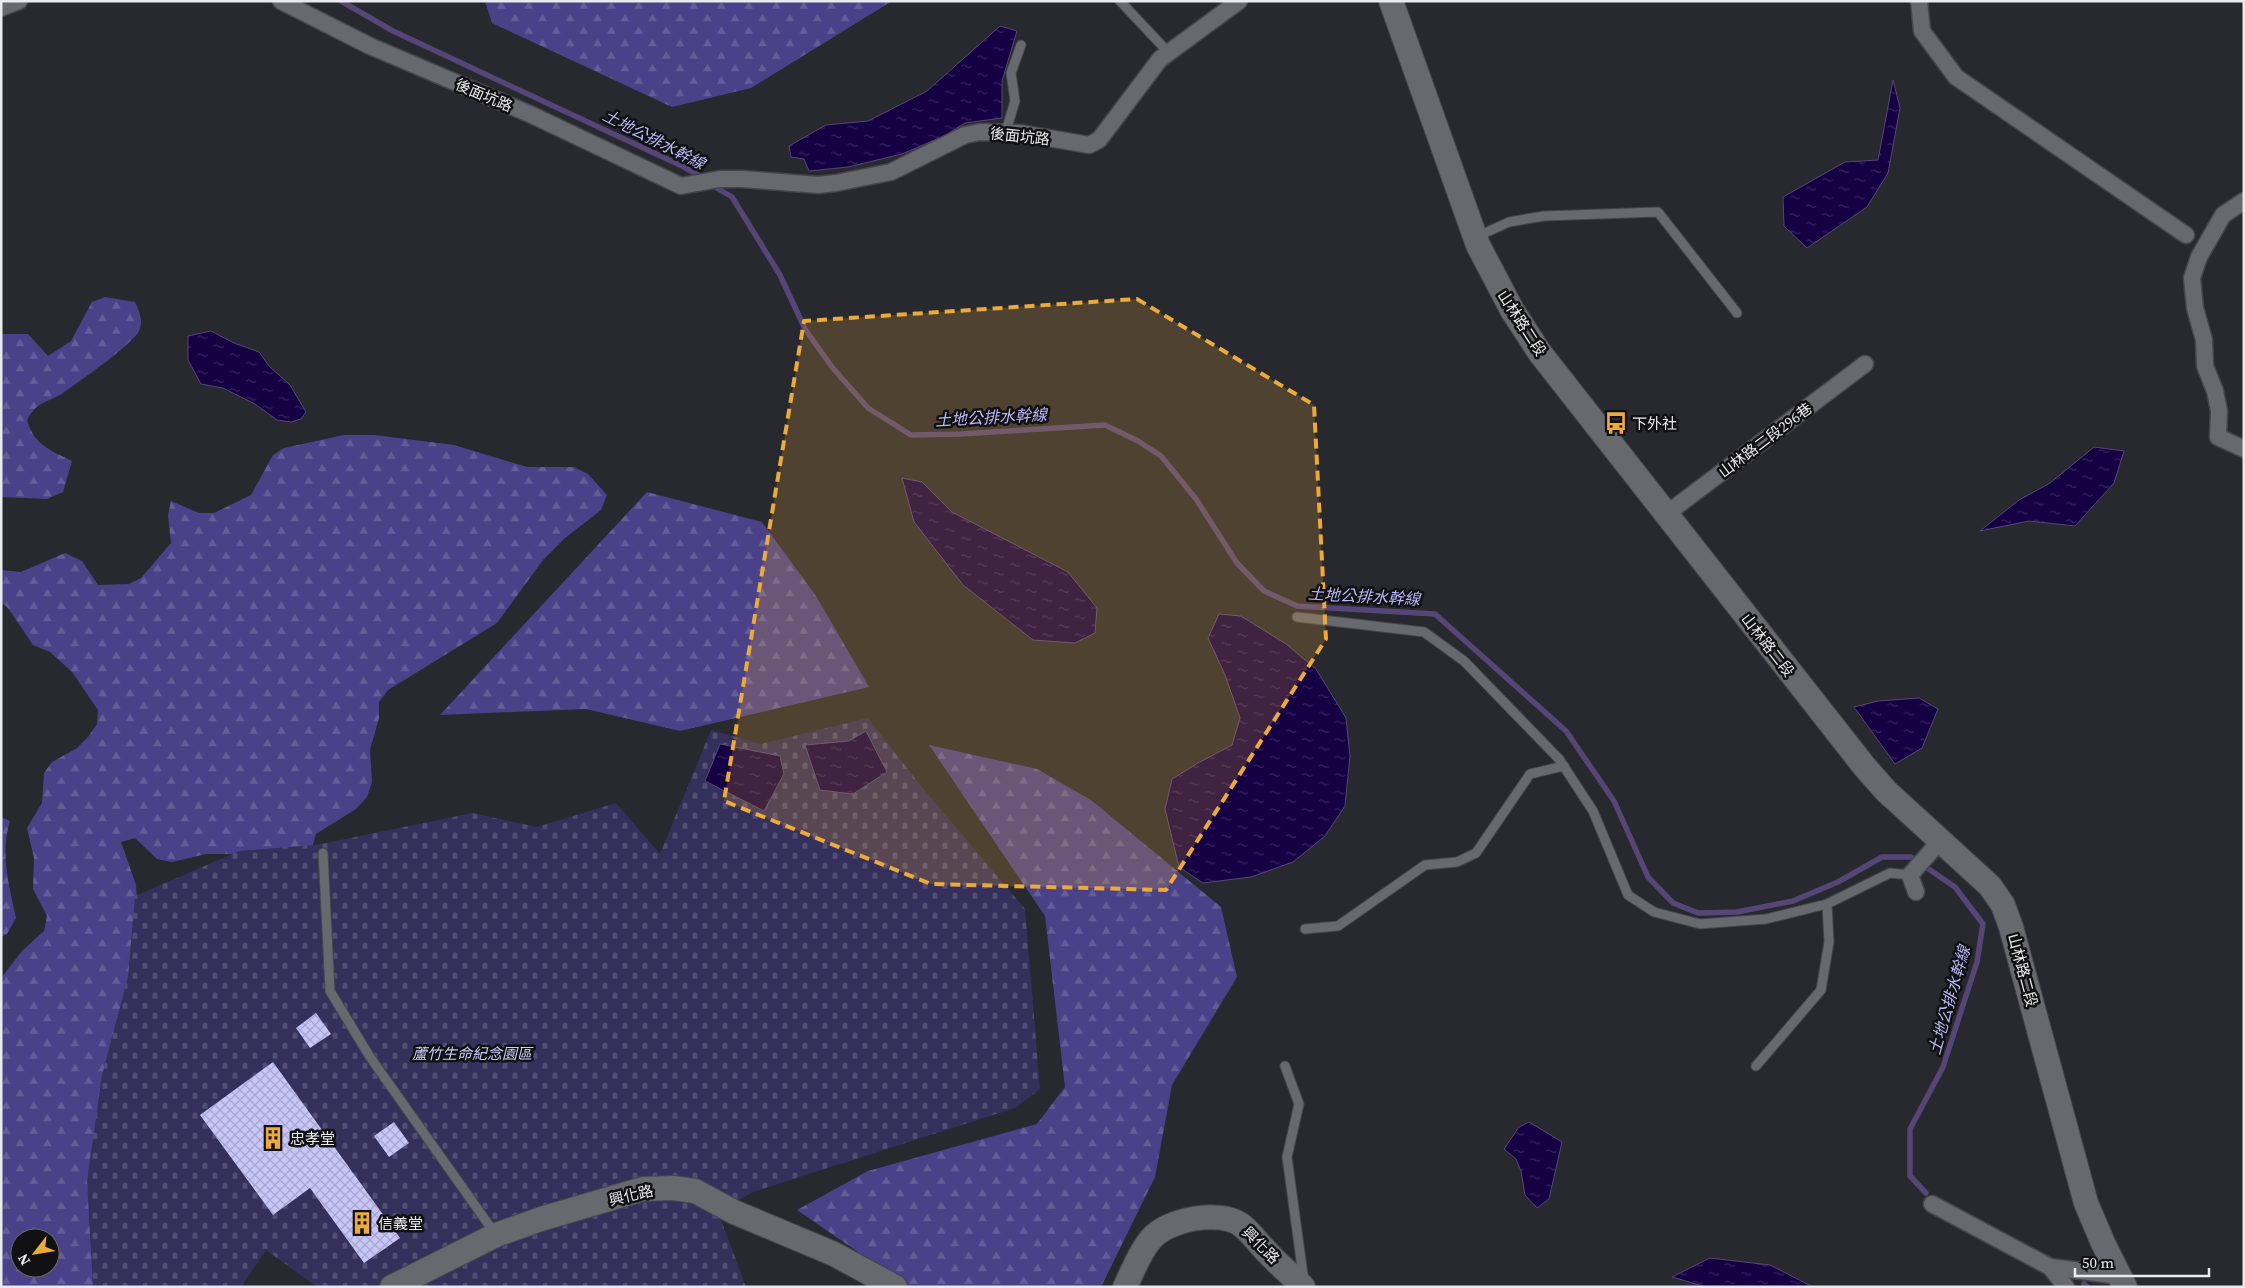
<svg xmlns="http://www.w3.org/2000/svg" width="2245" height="1288" font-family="'Source Serif 4','Noto Sans TC',serif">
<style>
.forest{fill:url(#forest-firs);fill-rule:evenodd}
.cemetery{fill:url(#cemetery-stones)}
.water{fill:url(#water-ripples);stroke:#564677}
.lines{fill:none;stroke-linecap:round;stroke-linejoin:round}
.stream{stroke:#564677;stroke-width:5.5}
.building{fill:url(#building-cross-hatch)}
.lane-casing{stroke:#45454b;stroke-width:11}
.street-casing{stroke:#45454b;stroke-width:19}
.secondary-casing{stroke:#45454b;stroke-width:26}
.lane{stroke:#68686f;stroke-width:9}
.street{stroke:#68686f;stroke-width:16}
.secondary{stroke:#68686f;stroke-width:24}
.marked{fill:#ebaa39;fill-opacity:0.2;stroke:#ebaa39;stroke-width:4;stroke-dasharray:10 6;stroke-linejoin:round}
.labels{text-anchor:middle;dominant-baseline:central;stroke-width:5;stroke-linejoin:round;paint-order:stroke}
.street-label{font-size:15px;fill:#eaeaef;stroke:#111114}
.poi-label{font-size:15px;fill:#eaeaef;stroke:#111114;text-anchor:start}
.park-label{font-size:15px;font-style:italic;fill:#cdccf6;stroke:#111114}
.water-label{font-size:16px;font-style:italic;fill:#bdb9f7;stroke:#111114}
</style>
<defs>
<pattern id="forest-firs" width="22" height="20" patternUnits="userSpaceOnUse" patternTransform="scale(1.25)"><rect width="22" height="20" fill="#4b4188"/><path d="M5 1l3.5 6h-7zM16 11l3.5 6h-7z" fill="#655d99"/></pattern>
<pattern id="cemetery-stones" width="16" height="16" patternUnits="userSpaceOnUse" patternTransform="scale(1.25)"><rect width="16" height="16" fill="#342f5b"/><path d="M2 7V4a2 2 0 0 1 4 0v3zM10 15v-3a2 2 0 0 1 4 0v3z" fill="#524d73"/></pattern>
<pattern id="water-ripples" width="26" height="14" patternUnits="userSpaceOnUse" patternTransform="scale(1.25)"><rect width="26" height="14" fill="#160044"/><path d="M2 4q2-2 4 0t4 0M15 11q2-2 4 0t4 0" fill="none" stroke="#38255f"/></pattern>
<pattern id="building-cross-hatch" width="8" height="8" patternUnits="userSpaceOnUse" patternTransform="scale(1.25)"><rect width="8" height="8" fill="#c8c6f8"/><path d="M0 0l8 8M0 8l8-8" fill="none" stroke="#a8a6cc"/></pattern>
</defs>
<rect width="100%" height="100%" fill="#28282f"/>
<!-- forest -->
<g class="forest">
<polygon points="485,1 892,1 751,88 672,107 492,23"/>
<path d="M 105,297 L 135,302 C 139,311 144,321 139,331 C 132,345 77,383 63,393 C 46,404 38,400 27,420 C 34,445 50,450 72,461 L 63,492 L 47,499 L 1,497 L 1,334 L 28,334 L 48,356 L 71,341 L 92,302 Z"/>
<path d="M 344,435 L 374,435 L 454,445 L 527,467 L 574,467 L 588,474 L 607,495 L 601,510 L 565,538 L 543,560 L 497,623 L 388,690 L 379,702 L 379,718 L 370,750 L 372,782 L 367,797 L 356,809 L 316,834 L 312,848 L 260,854 L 206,854 L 172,862 L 157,859 L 135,838 L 121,842 L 136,885 L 143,978 L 237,1287 L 1,1287 L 1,978 L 22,951 L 44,931 L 47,916 L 33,889 L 34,858 L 27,828 L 42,803 L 44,773 L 52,762 L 77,748 L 88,737 L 97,724 L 98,710 L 72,672 L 50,652 L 33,645 L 8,608 L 1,602 L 1,570 L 21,572 L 65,553 L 82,561 L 98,585 L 129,584 L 141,578 L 171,543 L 168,515 L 171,501 L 199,513 L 214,513 L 251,495 L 273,455 L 284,448 ZM 20,1238 L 50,1238 L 50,1268 L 20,1268 Z"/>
<polygon points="647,492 762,522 816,596 869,687 680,731 586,709 440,715"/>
<polygon points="929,745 1037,769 1091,800 1221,907 1237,977 1172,1085 1155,1177 1101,1287 909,1287 797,1210 868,1171 1037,1124 1065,1087 1045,916"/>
<path d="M 1,817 L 10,821 C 0,853 9,885 16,918 L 7,934 L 1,937 Z"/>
</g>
<!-- cemetery -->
<polygon class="cemetery" points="868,718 921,786 1025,909 1040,1089 1015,1108 753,1192 718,1212 746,1287 317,1287 266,1250 241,1287 93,1287 87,1181 102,1075 128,977 135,896 239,851 316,845 472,813 537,827 616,803 660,854 711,730 761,744"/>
<!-- water -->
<g class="water">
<polygon points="1000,26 1017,31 1002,81 1002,118 965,123 944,136 902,154 848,167 809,171 804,159 791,157 789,146 826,125 868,121 927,91"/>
<polygon points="1893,80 1900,108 1888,173 1867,207 1807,248 1784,226 1783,197 1845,162 1878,160"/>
<polygon points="211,331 234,343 259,352 269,366 290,385 306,412 301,419 291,422 277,420 255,404 223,388 201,384 188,360 188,336"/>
<polygon points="2094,447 2124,451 2114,483 2075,526 2029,521 1980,531 2019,500 2050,483"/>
<polygon points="902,478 922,482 952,512 1068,572 1097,608 1095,633 1075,643 1033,640 963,585 914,522"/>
<polygon points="1219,614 1241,616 1286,644 1316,669 1346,718 1350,756 1345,806 1325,836 1293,862 1251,877 1203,883 1179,867 1165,809 1172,779 1198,763 1232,745 1240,718 1225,675 1208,638"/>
<polygon points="1919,698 1938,709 1922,748 1895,764 1854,707 1878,701"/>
<polygon points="866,731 887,772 853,794 820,790 805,745 849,741"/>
<polygon points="720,744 780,756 784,774 764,811 705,781"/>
<polygon points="1529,1122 1562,1142 1549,1199 1537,1208 1525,1195 1521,1171 1516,1159 1504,1149 1519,1127"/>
<polygon points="1710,1258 1770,1265 1813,1287 1706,1287 1672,1277"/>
</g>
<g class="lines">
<!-- stream -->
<g class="stream">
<polyline points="341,1 393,31 684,167 703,178"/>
<polyline points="712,185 732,197 780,275 805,329 832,367 868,408 911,435 961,434 1105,425 1138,441 1161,456 1196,499 1237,563 1264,591 1297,606 1435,614 1566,731 1614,801 1648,877 1673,903 1698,913 1737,912 1793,901 1838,882 1882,857 1911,857 1955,887 1983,924 1977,962 1943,1067 1910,1129 1910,1176 1926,1193"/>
<polyline points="2084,1284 2087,1287"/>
</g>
</g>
<!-- building -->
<g class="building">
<polygon points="316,1013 331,1034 310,1048 296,1028"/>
<polygon points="273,1062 400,1238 364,1263 310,1188 273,1215 200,1115"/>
<polygon points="394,1122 409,1143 389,1157 374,1136"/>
</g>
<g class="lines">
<defs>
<g id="lane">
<polyline points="1120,1 1168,52"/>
<polyline points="1006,131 1015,101 1011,73 1021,45"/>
<polyline points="1476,237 1509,222 1544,216 1658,212 1737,313"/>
<polyline points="1297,617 1424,632 1464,661 1559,759 1593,811 1628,895 1654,912 1700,924 1766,919 1827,904 1890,873 1910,875"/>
<polyline points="323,853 330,991 370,1057 496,1235"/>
<polyline points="1305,929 1338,926 1425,865 1457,862 1476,853 1530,774 1564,766"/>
<polyline points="1285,1066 1299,1104 1287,1157 1304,1282"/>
<polyline points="1756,1066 1821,990 1829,942 1827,904"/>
</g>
<g id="street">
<polyline points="281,1 370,46 532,115 681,186 720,179 742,179 818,185 836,183 891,172 965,135 980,132 1020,133 1089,145 1099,140 1160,59 1239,1"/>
<polyline points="1919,1 1922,31 1956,77 2186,235"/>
<polyline points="1,8 19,1"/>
<polyline points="2244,201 2223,215 2199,257 2192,278 2195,308 2204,340 2205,366 2215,391 2219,411 2218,437 2244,449"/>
<polyline points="1665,515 1865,364"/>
<polyline points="1916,892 1910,875 1941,840"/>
<polyline points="1932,1204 2050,1267 2066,1287"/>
<polyline points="2050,1267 2120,1276"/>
</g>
<g id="secondary">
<polyline points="1391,1 1478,245 1512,310 1540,353 1864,766 1886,791 1990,886 2003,905 2011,927 2086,1203 2103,1243 2125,1287"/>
<polyline points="392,1287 496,1235 541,1219 643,1189 673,1188 695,1191 734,1212 834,1254 895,1287"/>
<path d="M 1125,1287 C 1133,1271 1139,1253 1151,1239 C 1168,1219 1218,1210 1240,1224 C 1251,1232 1258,1243 1267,1252 C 1278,1264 1291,1275 1303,1287"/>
</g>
</defs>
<!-- lane casing -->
<use href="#lane" class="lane-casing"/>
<!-- street casing -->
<use href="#street" class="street-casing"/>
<!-- secondary casing -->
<use href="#secondary" class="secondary-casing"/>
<!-- lane -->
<use href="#lane" class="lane"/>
<!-- street -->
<use href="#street" class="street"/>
<!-- secondary -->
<use href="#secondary" class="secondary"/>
</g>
<!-- marked area -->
<path class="marked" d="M 1137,299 L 1314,405 L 1326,639 L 1166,890 L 931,884 L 724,801 L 804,321 Z"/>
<!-- icons -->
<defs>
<symbol id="bus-bare" viewBox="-9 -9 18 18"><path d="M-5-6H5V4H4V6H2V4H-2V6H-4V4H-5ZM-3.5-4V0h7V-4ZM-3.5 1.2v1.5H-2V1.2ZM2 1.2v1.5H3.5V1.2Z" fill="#ebaa39" stroke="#111114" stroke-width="2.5" paint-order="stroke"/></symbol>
<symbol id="building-bare" viewBox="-9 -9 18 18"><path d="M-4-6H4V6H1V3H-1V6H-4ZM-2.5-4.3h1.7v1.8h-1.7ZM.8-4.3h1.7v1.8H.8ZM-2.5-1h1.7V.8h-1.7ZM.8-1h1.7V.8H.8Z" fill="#ebaa39" stroke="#111114" stroke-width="2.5" paint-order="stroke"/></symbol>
</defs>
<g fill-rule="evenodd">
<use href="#bus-bare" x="1600" y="407" width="32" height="32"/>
<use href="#building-bare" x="257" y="1122" width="32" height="32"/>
<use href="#building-bare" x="346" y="1207" width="32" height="32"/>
</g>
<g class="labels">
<!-- street labels -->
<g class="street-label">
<text transform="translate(484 95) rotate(23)">後面坑路</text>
<text transform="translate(1020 136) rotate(6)">後面坑路</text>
<text transform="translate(1522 323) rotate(57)">山林路二段</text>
<text transform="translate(1765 440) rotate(-37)">山林路二段296巷</text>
<text transform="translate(1768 645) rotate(52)">山林路二段</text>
<text transform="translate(2023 970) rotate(75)">山林路二段</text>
<text transform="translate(631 1195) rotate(-13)">興化路</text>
<text transform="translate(1261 1245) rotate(45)">興化路</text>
</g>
<!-- poi labels -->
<g class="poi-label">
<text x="1632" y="423">下外社</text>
<text x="290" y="1138">忠孝堂</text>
<text x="378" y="1223">信義堂</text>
</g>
<!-- park labels -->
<g class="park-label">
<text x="472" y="1053">蘆竹生命紀念園區</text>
</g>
<!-- water labels -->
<g class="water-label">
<text transform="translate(654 139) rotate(27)">土地公排水幹線</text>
<text transform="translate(991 417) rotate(-3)">土地公排水幹線</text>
<text transform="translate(1364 596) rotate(3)">土地公排水幹線</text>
<text transform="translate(1949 1000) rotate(-74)">土地公排水幹線</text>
</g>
</g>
<!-- border -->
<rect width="2245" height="1288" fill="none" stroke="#eaeaef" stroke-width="5"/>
<!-- north arrow -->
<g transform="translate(35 1253) rotate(239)"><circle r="24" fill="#111114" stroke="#68686c"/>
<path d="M0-4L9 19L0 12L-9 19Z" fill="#ebaa39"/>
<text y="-8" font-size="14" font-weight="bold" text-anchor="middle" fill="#eaeaef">N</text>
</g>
<!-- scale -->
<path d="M2075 1268v8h134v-8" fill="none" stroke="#eaeaef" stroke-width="2.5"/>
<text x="2082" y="1268" font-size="15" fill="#eaeaef" stroke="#111114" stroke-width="4" paint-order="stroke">50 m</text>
</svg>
